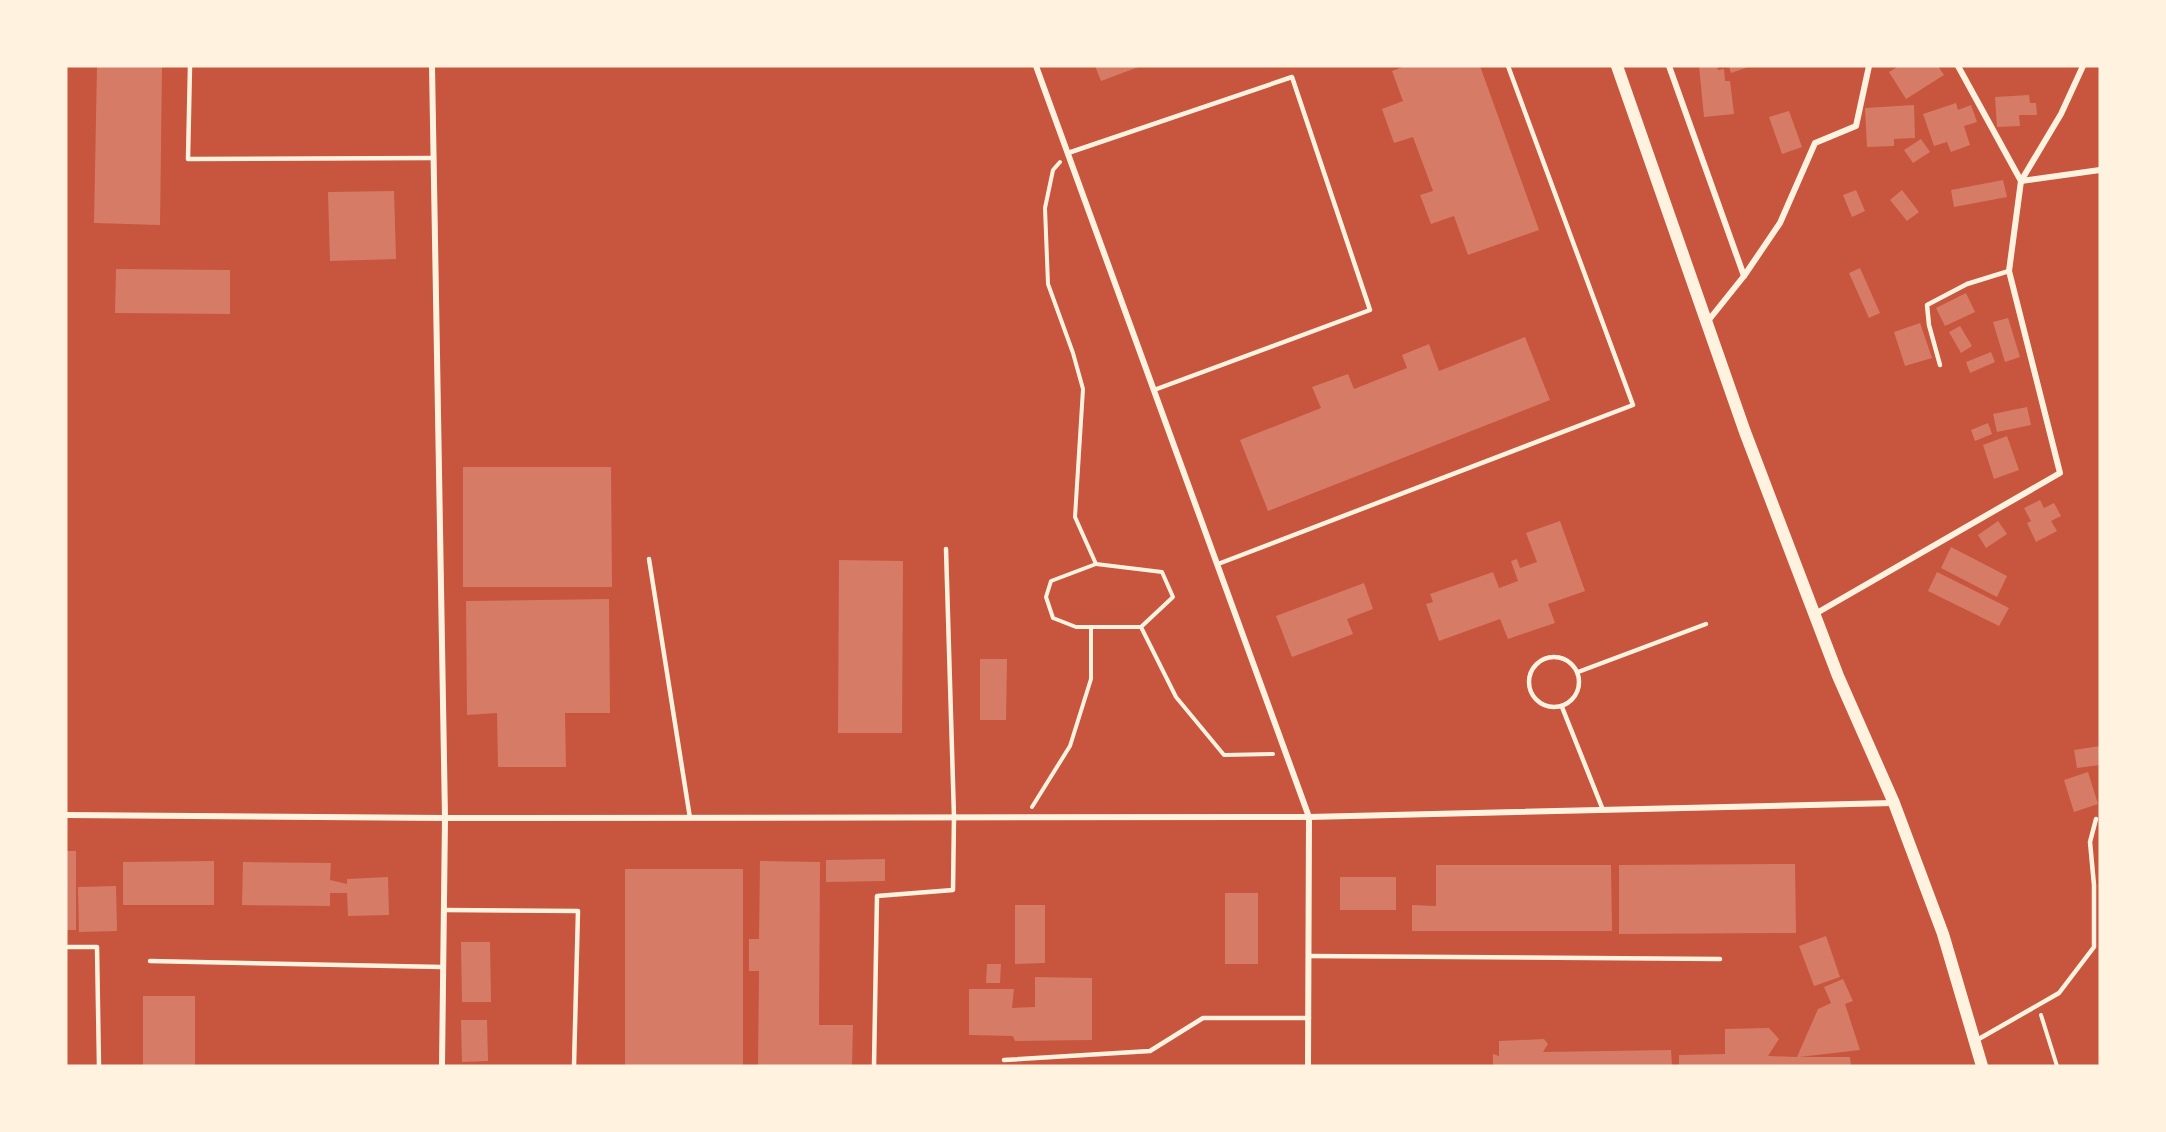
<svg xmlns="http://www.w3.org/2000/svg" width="2166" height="1132" font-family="'Sofia Sans Condensed',sans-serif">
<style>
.building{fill:#d67c66}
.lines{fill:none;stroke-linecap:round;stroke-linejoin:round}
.path{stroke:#fff3e0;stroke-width:4}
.service{stroke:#fff3e0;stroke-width:4.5}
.minor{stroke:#fff3e0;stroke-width:6}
.secondary{stroke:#fff3e0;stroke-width:12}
</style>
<rect width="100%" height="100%" fill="#c8553d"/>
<!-- building -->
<g class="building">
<polygon points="97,66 162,66 160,225 94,223"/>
<polygon points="1095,66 1141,66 1101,81"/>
<polygon points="1405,66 1480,66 1539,230 1468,255 1454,216 1431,224 1420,195 1433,191 1413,137 1394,143 1382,109 1403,101 1392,71"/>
<polygon points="1699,66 1717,66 1718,70 1724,69 1725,81 1730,81 1734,114 1704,117"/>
<polygon points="1729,66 1751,66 1731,73"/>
<polygon points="1899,66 1938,66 1944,75 1906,99 1889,72"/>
<polygon points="2029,95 2030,103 2036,103 2037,115 2019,115 2020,126 1997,127 1995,97"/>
<polygon points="1956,103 1958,110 1971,105 1977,122 1964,126 1970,145 1951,152 1947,142 1934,146 1923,114"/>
<polygon points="1914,105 1915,138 1894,139 1894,146 1867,147 1865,108"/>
<polygon points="1789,111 1802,147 1782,154 1769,117"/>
<polygon points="1921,139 1930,152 1913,163 1904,150"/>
<polygon points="2003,180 2007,197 1954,207 1951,190"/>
<polygon points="1856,190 1865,211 1852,217 1843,195"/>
<polygon points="1902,190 1919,212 1907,221 1890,200"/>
<polygon points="394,191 396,259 330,261 328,192"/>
<polygon points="1860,268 1880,313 1869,318 1849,273"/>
<polygon points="116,269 230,270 230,314 115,313"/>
<polygon points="1966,293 1975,312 1945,326 1936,308"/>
<polygon points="2008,318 2020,357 2005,362 1993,322"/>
<polygon points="1920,323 1932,358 1905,366 1894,332"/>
<polygon points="1960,326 1972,346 1961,353 1949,332"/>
<polygon points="1525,337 1550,400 1268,511 1240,440 1321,408 1312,387 1348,374 1354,389 1407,368 1402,355 1429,344 1439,371"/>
<polygon points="1991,352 1995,362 1970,373 1966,362"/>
<polygon points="2027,407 2031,425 1997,432 1993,414"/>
<polygon points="1988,423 1992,434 1975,441 1971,430"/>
<polygon points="2007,436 2019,470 1994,479 1983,445"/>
<polygon points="463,467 611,467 612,587 463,587"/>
<polygon points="2040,500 2044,508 2054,503 2061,516 2051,521 2057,531 2036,542 2027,523 2031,521 2024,508"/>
<polygon points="1560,521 1585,591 1548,604 1555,623 1508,639 1500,619 1439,641 1426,604 1433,602 1430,594 1493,572 1499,588 1518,581 1511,561 1517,559 1520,568 1537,562 1526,533"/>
<polygon points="1998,521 2007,534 1986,548 1978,535"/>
<polygon points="1951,547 2007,576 1997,597 1941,568"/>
<polygon points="839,560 903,561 902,733 838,733"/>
<polygon points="1937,572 2009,608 1999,626 1928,591"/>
<polygon points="1364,583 1373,609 1347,619 1353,634 1292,657 1276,616"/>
<polygon points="609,599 610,713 565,713 566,767 498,767 497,713 467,715 466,601"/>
<polygon points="980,659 1007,659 1006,720 980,720"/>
<polygon points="2100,746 2100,765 2077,768 2074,750"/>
<polygon points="2088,772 2098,804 2074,812 2064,780"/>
<rect x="66" y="851" width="10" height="79"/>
<polygon points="885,859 885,881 826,882 826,860"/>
<polygon points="214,861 214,905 123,905 123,862"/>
<polygon points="760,861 820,862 819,1025 853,1025 852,1066 758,1066 759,971 749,971 749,939 759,939"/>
<polygon points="243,862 331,863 330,880 347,884 347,879 388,877 389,915 348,916 347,893 330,893 330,906 242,905"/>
<polygon points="1795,864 1796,933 1619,934 1619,865"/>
<polygon points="1436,865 1611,865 1612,931 1412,931 1412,905 1436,906"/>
<rect x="625" y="869" width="118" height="197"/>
<rect x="1340" y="877" width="56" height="33"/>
<polygon points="116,886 117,931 79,932 78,887"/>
<rect x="1225" y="893" width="33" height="71"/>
<polygon points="1015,905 1045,905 1045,963 1015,964"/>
<polygon points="1826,936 1840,977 1814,986 1799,946"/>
<polygon points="461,942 490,942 491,1002 462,1002"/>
<polygon points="987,964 1001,964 1000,983 986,983"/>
<polygon points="1035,977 1092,978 1092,1040 1015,1041 1013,1036 969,1035 969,989 1014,989 1012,1008 1035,1007"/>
<polygon points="1843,979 1853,1001 1845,1004 1860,1050 1799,1057 1850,1057 1851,1066 1679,1066 1679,1055 1725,1054 1725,1029 1769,1028 1779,1039 1768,1056 1797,1057 1818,1009 1831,1003 1824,987"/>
<rect x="143" y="996" width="52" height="70"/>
<polygon points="461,1020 487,1020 488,1061 462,1062"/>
<polygon points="1544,1039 1548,1044 1543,1052 1671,1050 1672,1066 1493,1066 1493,1054 1499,1056 1499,1041"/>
</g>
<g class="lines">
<!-- path -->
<g class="path">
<polyline points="1060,162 1053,170 1045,208 1048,284 1073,353 1083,389 1075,517 1096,564 1162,572 1173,597 1141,627 1176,697 1224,755 1273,754"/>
<polyline points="1096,564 1051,581 1046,597 1053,618 1076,627 1141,627"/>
<polyline points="1032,807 1070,746 1091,679 1091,627"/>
<polyline points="2041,1015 2057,1066"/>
</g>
<!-- service -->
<g class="service">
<polyline points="190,66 188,159 434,158"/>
<polyline points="1068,153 1292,77 1370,310 1154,390"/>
<polyline points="1940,365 1929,325 1927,305 1967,284 2009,271"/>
<polyline points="649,559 690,818"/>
<polyline points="1218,564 1633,405 1508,66"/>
<circle cx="1554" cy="682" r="25"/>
<polyline points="1578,672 1706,624"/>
<polyline points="1562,707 1603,810"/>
<polyline points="444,910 578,911 574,1066"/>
<polyline points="66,947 97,947 99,1066"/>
<polyline points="1309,956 1720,959"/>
<polyline points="150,961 443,967"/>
<polyline points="1977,1040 2059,993 2094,947 2094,885 2090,842 2096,819"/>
<polyline points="1004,1060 1150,1051 1203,1018 1309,1018"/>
<polyline points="874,1066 877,896 953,890 954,817 946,549"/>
</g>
<!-- minor -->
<g class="minor">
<polyline points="432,66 445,818 442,1066"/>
<polyline points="1036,66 1309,817 1308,1066"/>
<polyline points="1669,66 1744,276"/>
<polyline points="1958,66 2021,181 2100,170"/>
<polyline points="1708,321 1744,276 1780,223 1815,143 1856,126 1869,66"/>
<polyline points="1815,614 2060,473 2009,271 2021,181 2061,114 2083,66"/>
<polyline points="66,815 445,818 1309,817 1893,803"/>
</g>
<!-- secondary -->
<polyline class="secondary" points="1617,66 1745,432 1838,676 1894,803 1943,934 1982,1066"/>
</g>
<!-- border -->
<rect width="2166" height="1132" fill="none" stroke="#fff3e0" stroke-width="135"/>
</svg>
